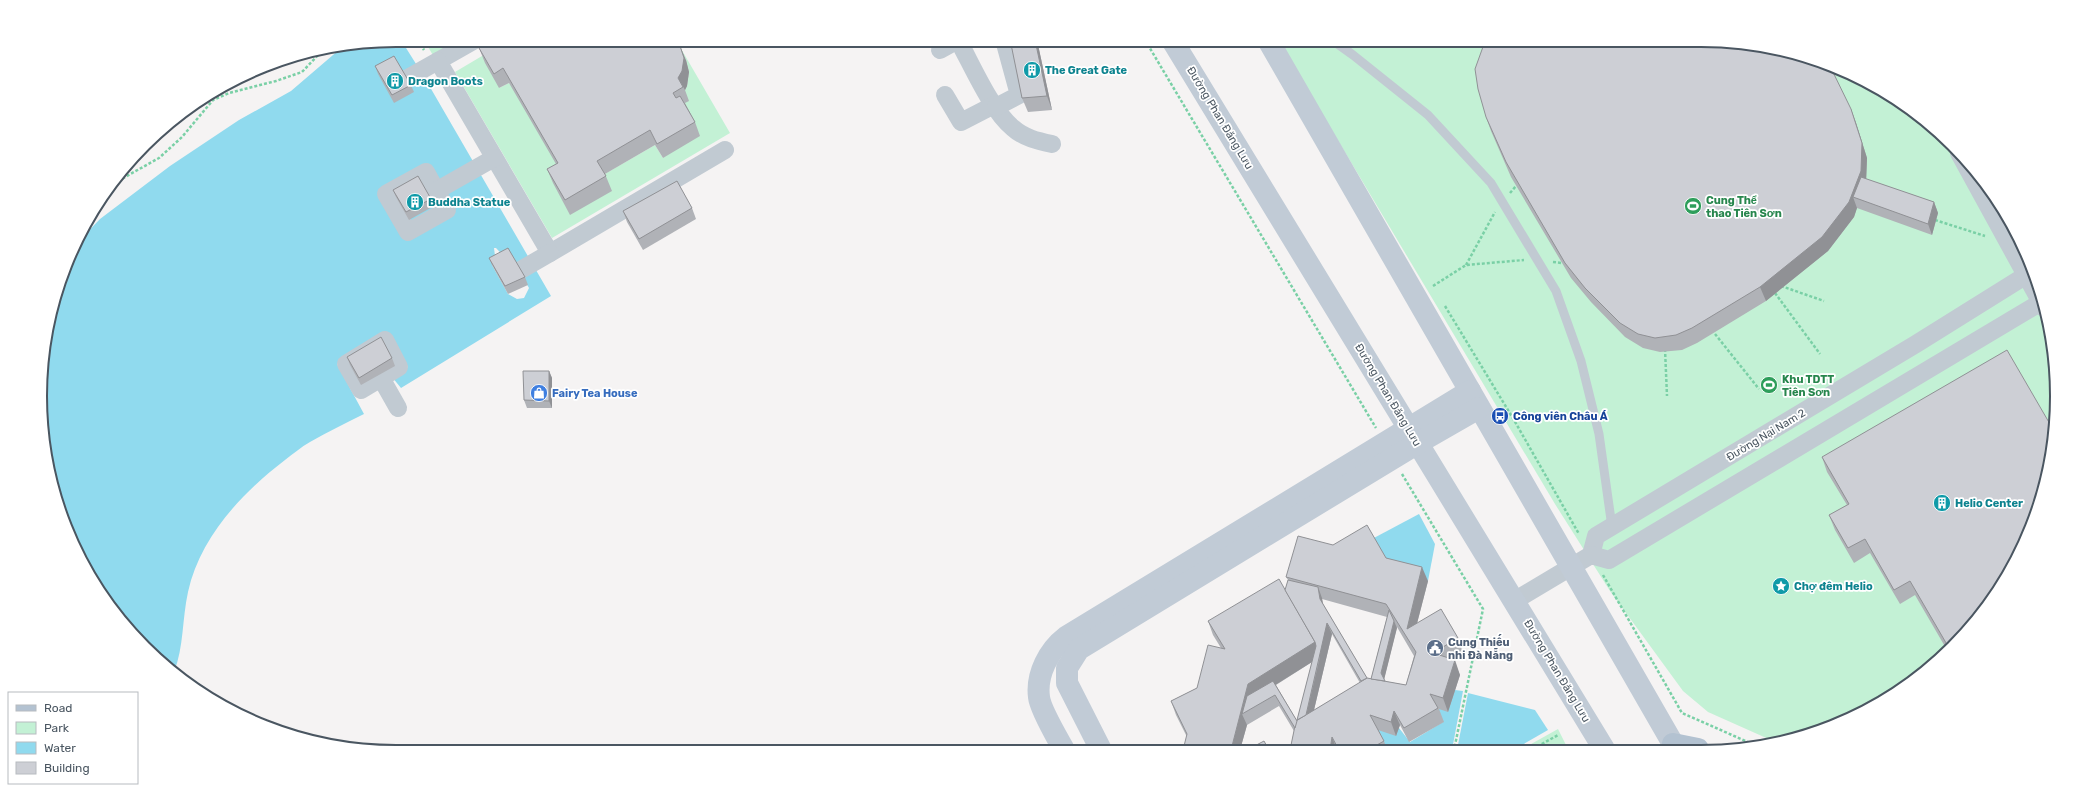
<svg xmlns="http://www.w3.org/2000/svg" width="2097" height="792" font-family="Rubik,sans-serif">
<style>
.green{fill:#c3f1d5}
.water{fill:#90daee}
.pier{fill:#f5f3f3}
.lines{fill:none;stroke-linecap:round;stroke-linejoin:round}
.path{stroke:#7ad0a6;stroke-width:2.5;stroke-dasharray:3 2;stroke-linecap:butt}
.lane{stroke:#c1cad2;stroke-width:9}
.street{stroke:#c1cad2;stroke-width:18}
.secondary{stroke:#c1cbd6;stroke-width:22}
.primary{stroke:#b3c2d1;stroke-width:22}
.wall{fill:#b0b2b7;fill-rule:evenodd}
.shaded-wall{fill:#909195}
.building{fill:#cdcfd5;stroke:#909195}
.labels{text-anchor:middle;dominant-baseline:central;stroke-width:3.5;stroke-linejoin:round;paint-order:stroke}
.culture-label{font-size:11px;font-weight:bold;fill:#0d838f;stroke:#fff;text-anchor:start}
.street-label{font-size:11px;fill:#4a5661;stroke:#fff}
.leisure-label{font-size:11px;font-weight:bold;fill:#27864d;stroke:#fff;text-anchor:start}
.shop-label{font-size:11px;font-weight:bold;fill:#366cbe;stroke:#fff;text-anchor:start}
.transit-label{font-size:11px;font-weight:bold;fill:#164399;stroke:#fff;text-anchor:start}
.service-label{font-size:11px;font-weight:bold;fill:#4e5e75;stroke:#fff;text-anchor:start}
.rim{fill:none;stroke:#4a5661;stroke-width:2}
</style>
<rect width="100%" height="100%" fill="#f5f3f3"/>
<!-- green -->
<g class="green">
<polygon points="424,40 463,40 434,57"/>
<polygon points="509,40 499,88 509,83 603,175 655,145 663,158 685,110 683,92 687,86 689,72 686,60 676,40 730,133 552,238 455,72"/>
<polygon points="1278,40 1701,40 1793,52 1859,77 1918,114 1969,161 2009,218 2038,282 2054,350 2056,420 2045,488 1997,594 1936,664 1858,715 1773,741 1708,712 1683,691 1610,591 1555,504"/>
<polygon points="1558,729 1568,749 1522,749"/>
</g>
<!-- water -->
<g class="water">
<path d="M 396,40 L 401,40 L 423,75 L 551,296 L 401,388 L 392,377 L 408,367 L 387,333 L 337,364 L 364,414 C 346,423 327,432 310,442 C 301,447 293,454 285,460 C 242,493 200,537 188,592 C 182,619 184,647 174,672 L 100,594 L 67,532 L 47,466 L 43,349 L 59,282 L 75,245 L 100,219 L 170,166 L 239,120 L 291,91 L 340,49 Z"/>
<polygon points="1419,514 1435,544 1428,581 1392,572 1372,539"/>
<polygon points="1455,690 1463,691 1452,750 1386,750 1375,730 1399,728 1410,742 1443,722 1435,708"/>
<polygon points="1468,693 1535,710 1548,730 1515,749 1457,750"/>
</g>
<!-- pier -->
<polygon class="pier" points="494,248 496,248 522,276 529,288 524,298 517,299 508,294 492,265 495,256"/>
<g class="lines">
<!-- path -->
<g class="path">
<polyline points="418,40 424,50"/>
<polyline points="1145,40 1376,428"/>
<polyline points="118,181 159,158 182,137 213,100 229,93 276,81 302,72 320,53"/>
<polyline points="1510,193 1516,186"/>
<polyline points="1935,220 1985,236"/>
<polyline points="1553,262 1562,263"/>
<polyline points="1466,265 1495,212"/>
<polyline points="1433,286 1466,265 1524,260"/>
<polyline points="1781,286 1824,301"/>
<polyline points="1775,293 1820,354"/>
<polyline points="1445,306 1514,420 1579,534"/>
<polyline points="1715,334 1759,389"/>
<polyline points="1665,349 1667,396"/>
<polyline points="1402,474 1483,609 1454,750"/>
<polyline points="1603,575 1682,713 1757,746"/>
<polyline points="1533,749 1558,735"/>
</g>
<!-- lane -->
<polyline class="lane" points="1332,40 1353,55 1428,115 1491,183 1556,291 1581,361 1599,434 1612,527"/>
<!-- street -->
<g class="street">
<polyline points="475,40 438,61 550,253 725,150"/>
<path d="M 958,40 C 972,65 991,110 1013,128 C 1024,138 1038,141 1052,144"/>
<polyline points="940,50 958,40"/>
<polyline points="406,79 438,61"/>
<polyline points="945,95 961,122 994,105"/>
<polyline points="996,107 1019,95 1004,40"/>
<polyline points="1959,153 2044,308"/>
<polygon points="426,172 447,210 408,232 386,194"/>
<polyline points="436,191 494,158"/>
<polyline points="519,271 550,253"/>
<polyline points="381,378 361,390 346,364 385,340 399,367 381,378 398,408"/>
<polyline points="1591,555 1596,536 1916,344 2033,271"/>
<polyline points="1514,601 1591,555 1609,560 2043,301"/>
</g>
<!-- secondary -->
<g class="secondary">
<polyline points="1172,40 1604,749"/>
<polyline points="1268,40 1676,749"/>
<path d="M 1064,750 C 1058,739 1040,709 1039,697 C 1036,674 1049,650 1066,637 L 1470,391"/>
<polyline points="1101,750 1067,683 1067,668 1079,649 1418,443 1479,408"/>
</g>
<!-- primary -->
<polyline class="primary" points="1673,744 1698,749"/>
</g>
<!-- wall -->
<g class="wall">
<polygon points="1037,40 1052,110 1028,112 1022,98 1012,49"/>
<polygon points="479,48 686,60 689,72 687,86 685,90 689,101 685,103 695,122 700,136 663,158 655,145 605,174 612,191 570,215 553,183 547,169 556,164 509,83 499,88 485,63"/>
<polygon points="375,66 411,85 414,92 394,103 378,74"/>
<polygon points="1851,109 1856,123 1867,158 1866,179 1934,202 1938,213 1932,235 1857,208 1854,217 1828,251 1766,301 1697,343 1682,350 1660,352 1643,348 1625,337 1591,302 1571,278 1511,177 1491,131 1486,117"/>
<polygon points="393,190 431,199 434,206 409,220 396,197"/>
<polygon points="692,208 696,219 643,250 627,222 623,211"/>
<polygon points="489,258 525,277 528,285 508,294 492,265"/>
<polygon points="347,357 392,358 395,366 361,385 350,365"/>
<polygon points="549,371 552,378 552,408 527,408 524,400"/>
<polygon points="1822,457 1997,594 1947,650 1915,595 1900,604 1870,553 1854,563 1835,530 1829,515 1847,505 1827,472"/>
<path d="M 1386,558 L 1428,581 L 1417,623 L 1458,638 L 1463,653 L 1452,659 L 1460,675 L 1448,712 L 1439,709 L 1444,722 L 1409,742 L 1400,725 L 1396,736 L 1378,730 L 1384,741 L 1387,750 L 1290,750 L 1294,731 L 1279,706 L 1247,725 L 1240,750 L 1187,737 L 1176,715 L 1171,701 L 1197,688 L 1221,648 L 1213,635 L 1208,621 L 1285,590 L 1288,580 L 1286,577 ZM 1322,599 L 1387,617 L 1371,679 L 1367,678 L 1323,604 ZM 1397,627 L 1414,656 L 1406,685 L 1384,681 L 1384,679 ZM 1332,634 L 1360,683 L 1314,710 ZM 1312,662 L 1297,721 L 1276,685 Z"/>
</g>
<!-- shaded-wall -->
<g class="shaded-wall">
<polygon points="1035,40 1037,40 1052,110 1047,96"/>
<polygon points="680,46 686,60 689,72 687,86 685,90 678,78"/>
<polygon points="1851,109 1856,123 1867,158 1866,185 1853,197 1857,208 1854,217 1828,251 1766,301 1760,287"/>
<polygon points="1934,202 1938,213 1932,235 1928,224"/>
<polygon points="549,371 552,378 552,408 549,401"/>
<polygon points="1422,567 1428,581 1412,643 1407,629"/>
<polygon points="1318,587 1322,598 1324,610 1320,599"/>
<polygon points="1394,621 1397,628 1384,680 1381,673"/>
<polygon points="1327,623 1332,634 1309,731 1305,720 1320,657 1253,699 1242,714 1247,725 1240,750 1231,750 1248,684"/>
<polygon points="1455,660 1460,675 1448,712 1443,698"/>
<polygon points="1394,711 1400,725 1396,736 1391,722"/>
<polygon points="1332,737 1337,750 1330,750"/>
</g>
<!-- building -->
<g class="building">
<polygon points="494,40 677,40 680,46 684,58 682,71 678,78 683,87 673,93 676,98 680,96 695,122 657,144 650,130 597,161 606,176 565,200 547,169 558,163 503,68 494,74 479,48"/>
<polygon points="1010,40 1035,40 1047,96 1022,98 1012,49"/>
<polygon points="1488,40 1701,40 1793,52 1830,66 1851,109 1862,143 1861,171 1849,202 1822,237 1760,287 1692,328 1676,335 1655,338 1638,334 1620,323 1585,288 1565,263 1506,162 1486,117 1478,89 1475,69 1484,44"/>
<polygon points="394,56 411,85 392,95 375,66"/>
<polygon points="418,176 431,199 406,212 393,190"/>
<polygon points="1861,177 1934,202 1928,224 1853,197"/>
<polygon points="677,181 692,208 639,239 623,211"/>
<polygon points="508,248 525,277 505,286 489,258"/>
<polygon points="381,337 392,358 359,378 347,357"/>
<polygon points="2007,350 2054,431 2045,488 1997,594 1949,648 1910,581 1894,590 1865,539 1848,548 1829,515 1849,504 1822,457"/>
<polygon points="523,371 549,371 549,401 524,400"/>
<polygon points="1367,525 1386,558 1422,567 1407,629 1441,609 1458,638 1433,653 1455,660 1443,698 1430,694 1438,708 1404,728 1394,711 1391,722 1370,715 1384,741 1368,750 1339,750 1332,737 1330,750 1290,750 1296,721 1367,678 1406,685 1416,652 1386,604 1286,577 1298,536 1333,545"/>
<polygon points="1279,579 1315,642 1248,684 1231,750 1183,750 1187,734 1171,701 1197,688 1208,645 1225,649 1208,621"/>
<polygon points="1288,580 1318,587 1320,599 1367,678 1361,681 1327,623 1306,715 1297,720 1316,646 1315,642 1285,590"/>
<polygon points="1389,610 1394,621 1381,673 1385,681 1371,679"/>
<polygon points="1273,681 1297,721 1295,728 1275,695 1242,714 1247,696"/>
<polygon points="1264,741 1269,750 1247,750"/>
</g>
<!-- icons -->
<defs>
<symbol id="building-disc" viewBox="-11 -11 22 22"><circle r="9.5" fill="#0f9aa8" stroke="#fff"/><path d="M-4-6H4V6H1V3H-1V6H-4ZM-2.5-4.3h1.7v1.8h-1.7ZM.8-4.3h1.7v1.8H.8ZM-2.5-1h1.7V.8h-1.7ZM.8-1h1.7V.8H.8Z" fill="#fff"/></symbol>
<symbol id="stadium-disc" viewBox="-11 -11 22 22"><circle r="9.5" fill="#2e9e5b" stroke="#fff"/><path d="M0-5a6.5 5 0 1 0 0 10a6.5 5 0 1 0 0-10ZM-3.5-1.8h7v3.6h-7Z" fill="#fff"/></symbol>
<symbol id="shop-disc" viewBox="-11 -11 22 22"><circle r="9.5" fill="#3f7fe0" stroke="#fff"/><path d="M-5-2.5h2.3a2.7 3.5 0 0 1 5.4 0H5L5.5 6h-11ZM-1.5-2.5h3a1.5 2.3 0 0 0-3 0Z" fill="#fff"/></symbol>
<symbol id="bus-disc" viewBox="-11 -11 22 22"><circle r="9.5" fill="#1a4fb4" stroke="#fff"/><path d="M-5-6H5V4H4V6H2V4H-2V6H-4V4H-5ZM-3.5-4V0h7V-4ZM-3.5 1.2v1.5H-2V1.2ZM2 1.2v1.5H3.5V1.2Z" fill="#fff"/></symbol>
<symbol id="sight-disc" viewBox="-11 -11 22 22"><circle r="9.5" fill="#0f9aa8" stroke="#fff"/><path d="M0-6L1.8-2.2L6-1.7L2.9 1.2L3.7 5.4L0 3.3L-3.7 5.4L-2.9 1.2L-6-1.7L-1.8-2.2Z" fill="#fff"/></symbol>
<symbol id="civic-disc" viewBox="-11 -11 22 22"><circle r="9.5" fill="#5c6f8a" stroke="#fff"/><path d="M-.6-6.5H3V-4.5H.6V-3L4-1V1h2V6H-6V1h2V-1L-.6-3ZM-1.2 2.5V6h2.4V2.5Z" fill="#fff"/></symbol>
</defs>
<g fill-rule="evenodd">
<use href="#building-disc" x="1022" y="60" width="20" height="20"/>
<use href="#building-disc" x="385" y="71" width="20" height="20"/>
<use href="#building-disc" x="405" y="192" width="20" height="20"/>
<use href="#stadium-disc" x="1683" y="196" width="20" height="20"/>
<use href="#stadium-disc" x="1759" y="375" width="20" height="20"/>
<use href="#shop-disc" x="529" y="383" width="20" height="20"/>
<use href="#bus-disc" x="1490" y="406" width="20" height="20"/>
<use href="#building-disc" x="1932" y="493" width="20" height="20"/>
<use href="#sight-disc" x="1771" y="576" width="20" height="20"/>
<use href="#civic-disc" x="1425" y="638" width="20" height="20"/>
</g>
<g class="labels">
<!-- culture labels -->
<g class="culture-label">
<text x="1045" y="70">The Great Gate</text>
<text x="408" y="81">Dragon Boots</text>
<text x="428" y="202">Buddha Statue</text>
<text x="1955" y="503">Helio Center</text>
<text x="1794" y="586">Chợ đêm Helio</text>
</g>
<!-- street labels -->
<g class="street-label">
<text transform="translate(1220 118) rotate(59)">Đường Phan Đăng Lưu</text>
<text transform="translate(1388 395) rotate(59)">Đường Phan Đăng Lưu</text>
<text transform="translate(1766 435) rotate(-31)">Đường Nại Nam 2</text>
<text transform="translate(1557 671) rotate(59)">Đường Phan Đăng Lưu</text>
</g>
<!-- leisure labels -->
<g class="leisure-label">
<text x="1706" y="200">Cung Thể<tspan x="1706" dy="13">thao Tiên Sơn</tspan></text>
<text x="1782" y="379">Khu TDTT<tspan x="1782" dy="13">Tiên Sơn</tspan></text>
</g>
<!-- shop labels -->
<g class="shop-label">
<text x="552" y="393">Fairy Tea House</text>
</g>
<!-- transit labels -->
<g class="transit-label">
<text x="1513" y="416">Công viên Châu Á</text>
</g>
<!-- service labels -->
<g class="service-label">
<text x="1448" y="642">Cung Thiếu<tspan x="1448" dy="13">nhi Đà Nẵng</tspan></text>
</g>
</g>
<!-- crop -->
<path d="M0 0H2097V792H0ZM396 47H1701A349 349 0 0 1 2050 396V396A349 349 0 0 1 1701 745H396A349 349 0 0 1 47 396V396A349 349 0 0 1 396 47Z" fill="#fff" fill-rule="evenodd"/>
<path class="rim" d="M396 47H1701A349 349 0 0 1 2050 396V396A349 349 0 0 1 1701 745H396A349 349 0 0 1 47 396V396A349 349 0 0 1 396 47Z"/>
<!-- legend -->
<rect x="8" y="692" width="130" height="92" fill="#ffffff" stroke="#b7bbc0"/>
<rect x="16" y="705" width="20" height="6" fill="#b3c2d1" stroke="#b7bbc0"/>
<text x="44" y="712" font-size="12" fill="#4a5661">Road</text>
<rect x="16" y="722" width="20" height="12" fill="#c3f1d5" stroke="#b7bbc0"/>
<text x="44" y="732" font-size="12" fill="#4a5661">Park</text>
<rect x="16" y="742" width="20" height="12" fill="#90daee" stroke="#b7bbc0"/>
<text x="44" y="752" font-size="12" fill="#4a5661">Water</text>
<rect x="16" y="762" width="20" height="12" fill="#cdcfd5" stroke="#b7bbc0"/>
<text x="44" y="772" font-size="12" fill="#4a5661">Building</text>
</svg>
